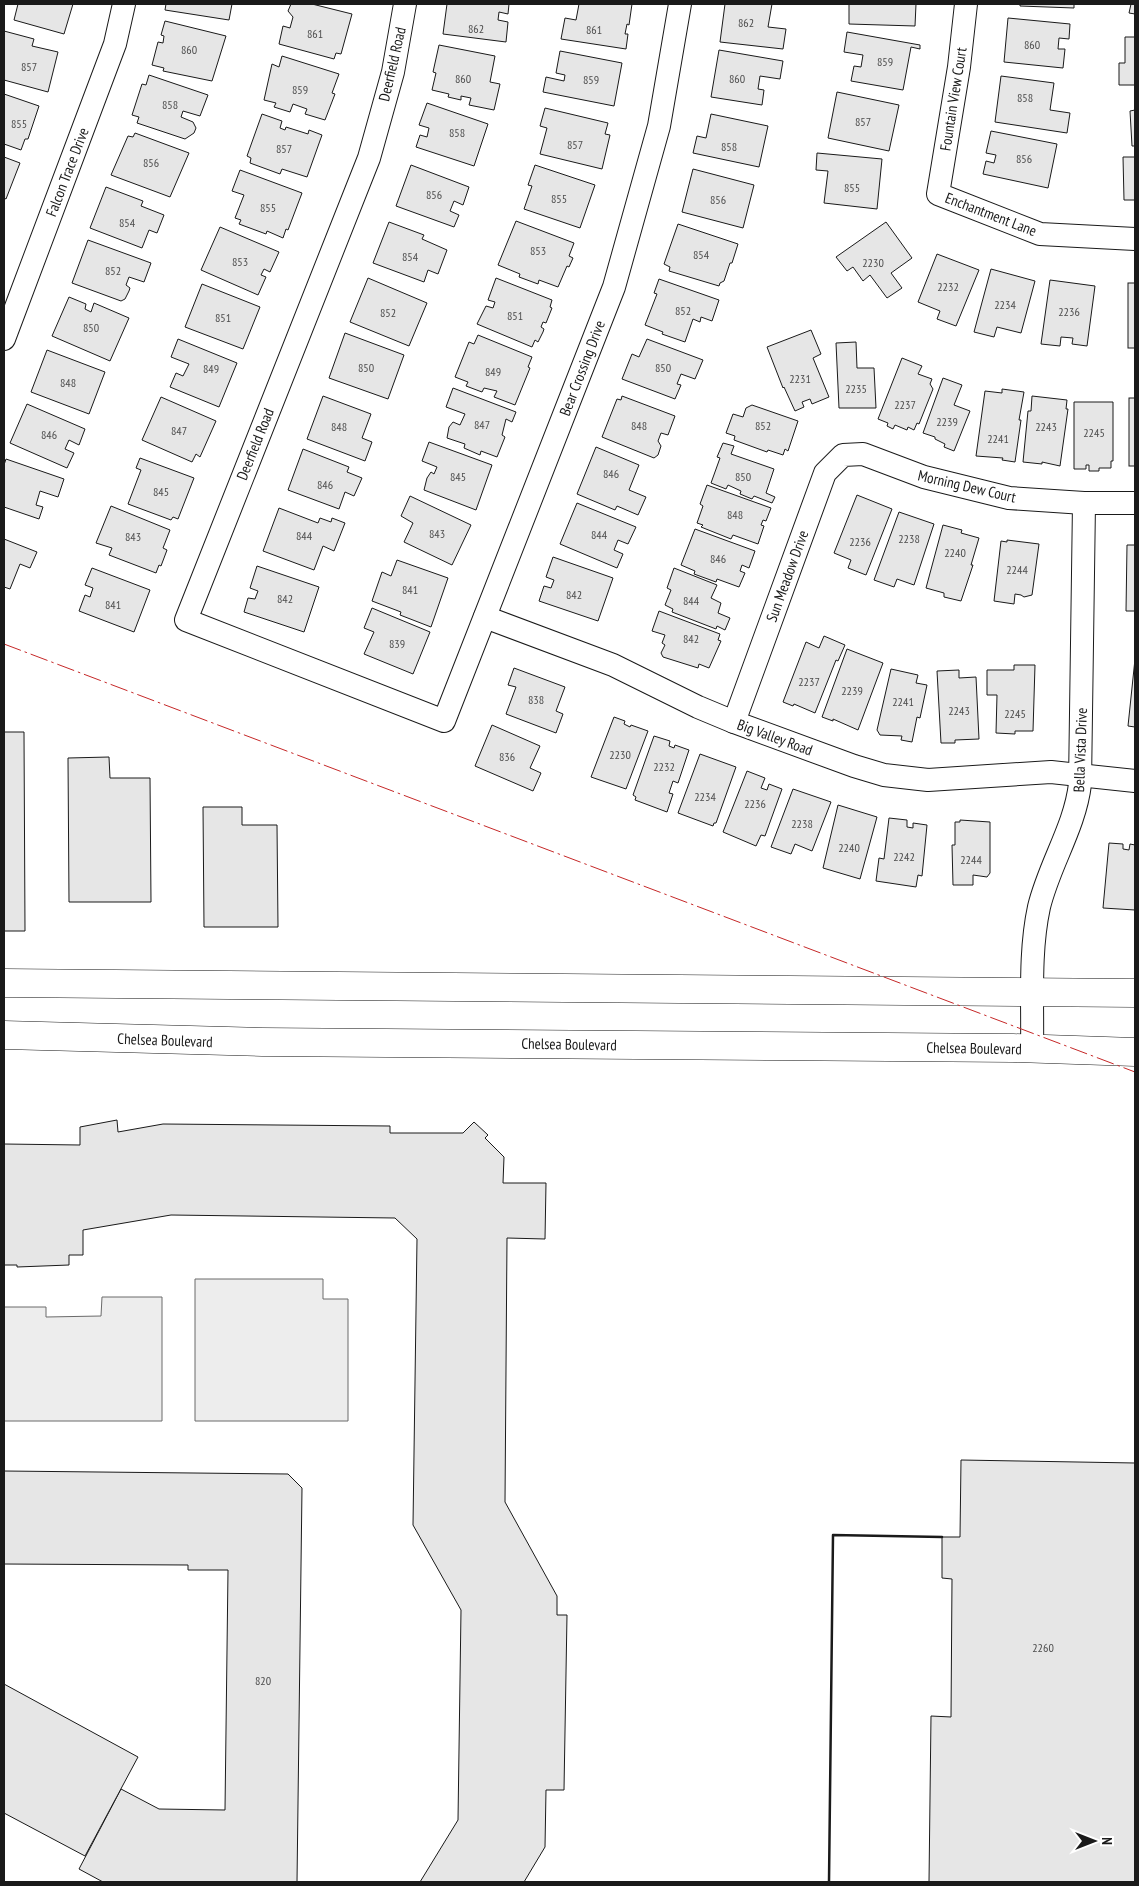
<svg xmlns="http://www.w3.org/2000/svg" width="1139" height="1886" font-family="'PT Sans Narrow',sans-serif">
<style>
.parking{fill:#ededed;stroke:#6a6a6a}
.building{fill:#e6e6e6;stroke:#1a1a1a}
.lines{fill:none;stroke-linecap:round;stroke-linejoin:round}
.minor-casing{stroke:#1a1a1a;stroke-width:24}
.major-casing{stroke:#1a1a1a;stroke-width:29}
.minor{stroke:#fff;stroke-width:22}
.major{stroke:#fff;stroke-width:28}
.wall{stroke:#1a1a1a;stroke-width:2.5}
.power{stroke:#c62828;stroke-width:1;stroke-dasharray:18 4 2.5 4;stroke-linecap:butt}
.labels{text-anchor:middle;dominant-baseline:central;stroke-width:4;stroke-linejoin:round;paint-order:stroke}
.number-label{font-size:12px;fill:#4d4d4d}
.street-label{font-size:15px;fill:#1a1a1a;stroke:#fff}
</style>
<rect width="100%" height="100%" fill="#fff"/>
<!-- parking -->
<g class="parking">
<polygon points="195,1279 323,1279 323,1299 348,1299 348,1421 195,1421"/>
<polygon points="102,1297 162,1297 162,1421 4,1421 4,1307 46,1307 46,1317 101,1316"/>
</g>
<!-- building -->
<g class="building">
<polygon points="18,4 73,4 64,34 14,20"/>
<polygon points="166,4 232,4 229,20 165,10"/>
<polygon points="291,4 312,4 352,14 341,54 336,53 334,59 279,44 283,26 290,28 293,17 288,11"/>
<polygon points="447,4 509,4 508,14 499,12 498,20 508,22 506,42 443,34"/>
<polygon points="579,4 632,4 629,25 627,24 625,34 628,34 626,49 561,39 565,18 576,20"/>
<polygon points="725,4 772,4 768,27 786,29 783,49 720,42"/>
<polygon points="849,4 916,4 915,26 849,24"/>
<polygon points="1020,4 1074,4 1074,8 1020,6"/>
<polygon points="1131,4 1135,4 1135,14 1129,13"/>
<polygon points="1008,18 1070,24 1069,39 1059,38 1058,49 1065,49 1063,68 1004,62"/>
<polygon points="165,21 226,36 212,81 163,71 164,68 152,65 158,42 163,43 164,36 161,35"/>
<polygon points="4,31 34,39 32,46 58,52 48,92 4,80"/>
<polygon points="847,32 920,45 920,49 911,47 903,90 851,81 854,66 861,67 863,55 844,52"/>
<polygon points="1125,37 1135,37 1135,85 1119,85 1119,63 1125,63"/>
<polygon points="439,45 495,56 490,82 500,84 494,110 469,105 471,98 461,96 461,100 448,97 449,94 432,90 436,73 433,72"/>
<polygon points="719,50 783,61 780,79 760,76 758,89 764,90 762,105 711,97"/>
<polygon points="560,51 622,63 614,106 543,92 546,77 564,81 565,75 556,73"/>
<polygon points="282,56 339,74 332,93 335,94 325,120 305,114 307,109 293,104 290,112 274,107 276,103 264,100 272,64 279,67"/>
<polygon points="149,75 208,95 200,116 183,111 181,117 193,122 196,128 194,133 185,139 137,123 139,117 132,115 142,84 146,85"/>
<polygon points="1001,76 1054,83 1050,110 1070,113 1067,133 995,122"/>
<polygon points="837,92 899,105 889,151 828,138"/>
<polygon points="4,94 39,106 28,139 25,139 21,150 4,144"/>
<polygon points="427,103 488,124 474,166 416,147 420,135 427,137 429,128 419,125"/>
<polygon points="545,108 608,123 605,134 610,135 602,169 540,154 547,128 540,126"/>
<polygon points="1135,110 1135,146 1132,146 1130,111"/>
<polygon points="262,114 282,121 280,128 285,130 286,127 308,134 309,130 322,135 307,177 282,169 280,174 250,163 251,158 247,156"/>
<polygon points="711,114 768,126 759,167 693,153 697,136 706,138"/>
<polygon points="991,131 1057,144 1048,188 983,174 986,161 994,163 996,155 986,153"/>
<polygon points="135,133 189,153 170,197 111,175 128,136 133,137"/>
<polygon points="817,153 882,159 877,209 824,203 828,171 816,170"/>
<polygon points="4,157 20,163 6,199 4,198"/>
<polygon points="1123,157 1135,157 1135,200 1124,200"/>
<polygon points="411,165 469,187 463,205 454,201 450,211 459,215 454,227 396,206"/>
<polygon points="535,165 595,185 580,228 524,209 532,186 528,185"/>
<polygon points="693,169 754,185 743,228 682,212"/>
<polygon points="240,170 302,193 288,230 286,229 283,238 267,231 266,234 239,224 241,220 235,218 244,195 232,191"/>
<polygon points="106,187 143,201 141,206 164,215 157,233 149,230 142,248 90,228"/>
<polygon points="516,221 574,243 569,256 573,258 569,267 567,266 558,287 539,280 538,284 519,277 520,274 498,265"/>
<polygon points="389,222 424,235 422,239 447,250 438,274 428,270 424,282 373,263"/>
<polygon points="886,222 912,258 891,273 902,288 887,298 870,275 863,281 853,267 847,271 836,257"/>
<polygon points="678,224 738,244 732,263 730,263 724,281 720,283 719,286 669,271 670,267 664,264"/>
<polygon points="220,227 279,252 270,272 264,269 261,275 266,277 258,295 201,270"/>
<polygon points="88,240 151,263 144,282 129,277 126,285 130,288 129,291 125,299 121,301 72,283"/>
<polygon points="937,254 979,270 956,326 937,319 940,311 918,302"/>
<polygon points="991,269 1035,281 1021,333 997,327 994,337 974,332"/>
<polygon points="368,278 427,303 409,346 350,322"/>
<polygon points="496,278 552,300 550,307 552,308 546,323 543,322 541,327 544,329 543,332 538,342 535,340 532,347 477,324 486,306 493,308 495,302 488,300"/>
<polygon points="659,279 719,300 712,321 701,317 700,322 693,319 685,342 662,334 663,332 645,325 657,294 654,293"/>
<polygon points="1050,280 1095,286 1087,346 1072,344 1073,338 1061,337 1060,346 1041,344"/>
<rect x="1128" y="283" width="7" height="65"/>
<polygon points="202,284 260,307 243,349 185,327"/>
<polygon points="69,297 86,304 85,309 91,312 94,303 129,318 110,361 52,336"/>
<polygon points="811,330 821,354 813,358 829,397 812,404 810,399 802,402 804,407 795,411 784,387 783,388 767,347"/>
<polygon points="345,333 404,355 388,399 329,378"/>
<polygon points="478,335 532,357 528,367 530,368 515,405 494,397 497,391 484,388 482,392 466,386 468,382 455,377 469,342 474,344"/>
<polygon points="178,339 237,363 219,407 170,387 176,373 183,376 189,364 171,357"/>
<polygon points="647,339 703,360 695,379 681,374 677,384 681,385 675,399 622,379 632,354 639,357"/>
<polygon points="856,342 857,368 874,368 876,408 839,408 836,343"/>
<polygon points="47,350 105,372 89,414 31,392"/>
<polygon points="902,358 922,366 918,374 932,379 930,384 933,389 919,424 917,423 914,430 908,427 907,430 895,425 893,429 887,426 888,423 878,419"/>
<polygon points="943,378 962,385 954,405 970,411 954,451 944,447 945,444 935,439 935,437 923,433"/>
<polygon points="453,388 516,412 512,422 506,419 502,435 505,437 497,457 481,451 480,455 464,448 465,444 447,438 449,427 453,422 460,425 465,414 446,407"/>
<polygon points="1002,389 1024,392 1019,420 1021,420 1015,462 1002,460 1003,458 976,456 985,391 1002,393"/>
<polygon points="323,396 371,414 362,438 372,442 365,461 307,439"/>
<polygon points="622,396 675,416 668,435 661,433 658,441 661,446 658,455 654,458 602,437 617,399 621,400"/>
<polygon points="1032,396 1067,400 1066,409 1068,409 1060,466 1042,462 1042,464 1023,462 1028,411 1031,411"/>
<polygon points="161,397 216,421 200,457 196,454 192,462 142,440"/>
<rect x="1129" y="398" width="6" height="68"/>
<polygon points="1074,402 1113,402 1113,461 1111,461 1111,468 1099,468 1099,471 1089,471 1089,465 1086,465 1086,469 1074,469"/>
<polygon points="27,404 85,429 79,445 69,440 65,449 74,453 67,468 10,443"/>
<polygon points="752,405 798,421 788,451 785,449 783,455 768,450 767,452 734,440 735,436 726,433 733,414 743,417 746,408"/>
<polygon points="429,442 492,465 476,510 424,490 427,478 431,472 434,474 437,467 422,461"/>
<polygon points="723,443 734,446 731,454 774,469 766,493 775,497 772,503 754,496 752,499 740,494 741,491 728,485 726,489 711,483 720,458 717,457"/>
<polygon points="596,447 639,465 629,490 646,497 638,515 617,506 615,510 577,494"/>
<polygon points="303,449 349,467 347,472 362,478 354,496 345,492 339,509 288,490"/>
<polygon points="140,458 194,478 178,519 173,517 171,520 128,504 141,470 136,468"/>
<polygon points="6,459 64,479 58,497 40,491 36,505 43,507 39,519 4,507 4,465"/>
<polygon points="707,485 771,508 766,521 763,520 761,525 764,526 758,544 733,535 731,539 701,527 703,525 697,523 703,506 700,504"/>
<polygon points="857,495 892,509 866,575 848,568 851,560 834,553"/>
<polygon points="410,496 471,525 452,565 404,542 413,523 401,516"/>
<polygon points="577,503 636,527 628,544 618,540 614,550 623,554 617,568 560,544"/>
<polygon points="111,506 170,530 163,548 167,550 161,566 159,565 156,573 109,555 112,548 96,543"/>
<polygon points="279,508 318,523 320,518 331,522 332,518 345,523 334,551 323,546 314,570 263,551"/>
<polygon points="899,512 934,524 914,585 897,579 894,587 874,580"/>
<polygon points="943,525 962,530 961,533 979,538 971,565 973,565 961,601 944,597 944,593 926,588"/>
<polygon points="695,529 755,551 749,568 742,565 740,571 745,573 739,587 717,579 716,582 694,574 695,571 681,565"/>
<polygon points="4,539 37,552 30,568 20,564 10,589 4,587"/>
<polygon points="1007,540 1039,544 1032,595 1024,597 1021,595 1015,594 1014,604 994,601 1001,541 1007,542"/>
<polygon points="1127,545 1135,545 1135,611 1126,611"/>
<polygon points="553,557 613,578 598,621 539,601 544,586 551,588 554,580 546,577"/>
<polygon points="397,560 448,578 431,627 400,615 401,612 372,601 382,572 391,576"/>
<polygon points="257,566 319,587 304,632 244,612 248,598 255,599 258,591 250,588"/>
<polygon points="92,568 150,590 134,632 79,611 85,595 90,597 93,588 85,585"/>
<polygon points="674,568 717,585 711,598 721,603 718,613 730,618 725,630 717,626 716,629 672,612 673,609 665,605 671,590 667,588"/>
<polygon points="372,608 430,632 413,674 364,654 374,632 364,628"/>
<polygon points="659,611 720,634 718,640 721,641 709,668 699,664 698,668 663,657 661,653 665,645 662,643 665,635 652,631"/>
<polygon points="824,636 845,645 838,661 836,660 815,713 794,704 793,706 783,702 806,642 819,648"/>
<polygon points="847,649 883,663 858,730 833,719 833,721 822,717"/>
<polygon points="1135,659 1135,727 1128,726"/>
<polygon points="1014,665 1035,665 1033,731 1015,731 1015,734 996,733 997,695 987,695 987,670 1014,670"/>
<polygon points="514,668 565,687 556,711 563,714 556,733 506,714 516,687 508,685"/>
<polygon points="891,669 918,675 916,683 927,685 920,718 917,717 912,742 901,740 902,736 880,735 877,730"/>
<polygon points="959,670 959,678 976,677 979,739 955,740 955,743 941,743 937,671"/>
<polygon points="614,717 625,721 624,724 630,727 631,725 648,731 626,789 591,777"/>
<polygon points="492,725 540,746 530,768 541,773 533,791 475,766"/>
<polygon points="4,732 24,732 25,931 4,931"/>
<polygon points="654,736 670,741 669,746 674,748 675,745 689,750 678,783 673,781 669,793 673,794 667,812 635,800 636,797 633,795"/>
<polygon points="700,754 736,767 716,823 714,823 713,826 678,813"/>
<polygon points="109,757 110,778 150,778 151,902 69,902 68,758"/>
<polygon points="747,771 765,778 761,788 767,790 769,784 782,789 765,836 761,835 756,846 723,832"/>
<polygon points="793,789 831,802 812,851 795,844 791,854 771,847"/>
<polygon points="838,805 877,817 860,879 823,868"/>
<polygon points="203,807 242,807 242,825 277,825 278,927 204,927"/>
<polygon points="889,818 907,820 907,827 913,828 913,823 927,825 922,876 918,875 916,887 876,881 879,858 884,859"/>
<polygon points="960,820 990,822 990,873 987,877 973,875 973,885 953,885 952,845 955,845 955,822 960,822"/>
<polygon points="1109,843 1123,844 1123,849 1129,850 1130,844 1135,845 1135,910 1103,908"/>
<polygon points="117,1120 118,1132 163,1124 390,1126 390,1133 463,1133 474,1122 488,1135 485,1138 504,1157 503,1183 546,1183 545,1239 507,1238 505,1502 557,1596 557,1615 567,1615 564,1790 546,1790 545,1847 524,1882 420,1882 458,1820 461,1610 413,1525 417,1239 395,1218 171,1215 83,1230 83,1255 69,1255 69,1265 17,1267 17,1265 4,1265 4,1144 80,1145 80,1127"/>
<polygon points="961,1460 1135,1463 1135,1882 929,1882 931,1716 951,1717 952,1579 942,1578 942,1537 960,1537"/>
<polygon points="4,1471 288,1474 302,1488 297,1882 103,1882 79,1869 121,1789 159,1809 225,1810 228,1570 188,1570 188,1565 4,1564"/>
<polygon points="4,1684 138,1757 85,1856 4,1813"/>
</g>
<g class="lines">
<defs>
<g id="minor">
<polyline points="405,4 393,72 369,158 186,620 444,721 614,287 659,126 680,4"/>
<polyline points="966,4 959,67 938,194 1040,234 1135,239"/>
<polyline points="4,339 115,44 124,4"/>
<polyline points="485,617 613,665 698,707 734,722 854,766 884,775 928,780 1051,772 1135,781"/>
<polyline points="734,722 825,473 843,455 863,454 924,477 1009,498 1084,503 1135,503"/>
<path d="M 1032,1049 C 1033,1003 1029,953 1039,907 C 1049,865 1075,827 1080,784 L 1084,503"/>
</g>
<g id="major">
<polyline points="4,983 1135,993"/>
<polyline points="4,1035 262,1042 1013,1048 1135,1052"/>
</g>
</defs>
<!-- minor casing -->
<use href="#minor" class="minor-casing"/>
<!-- major casing -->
<use href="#major" class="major-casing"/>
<!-- minor -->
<use href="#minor" class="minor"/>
<!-- major -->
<use href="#major" class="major"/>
<!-- wall -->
<polyline class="wall" points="829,1882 833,1535 942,1537"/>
<!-- power -->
<polyline class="power" points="4,644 1135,1072"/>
</g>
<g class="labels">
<!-- number labels -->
<g class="number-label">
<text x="746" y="22">862</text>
<text x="476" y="28">862</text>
<text x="594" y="29">861</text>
<text x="315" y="33">861</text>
<text x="1032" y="44">860</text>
<text x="189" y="49">860</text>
<text x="885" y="61">859</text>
<text x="29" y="66">857</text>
<text x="463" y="78">860</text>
<text x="737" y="78">860</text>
<text x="591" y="79">859</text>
<text x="300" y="89">859</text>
<text x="1025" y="97">858</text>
<text x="170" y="104">858</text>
<text x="863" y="121">857</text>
<text x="19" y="123">855</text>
<text x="457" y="132">858</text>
<text x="575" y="144">857</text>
<text x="729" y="146">858</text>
<text x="284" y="148">857</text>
<text x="1024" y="158">856</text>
<text x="151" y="162">856</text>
<text x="852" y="187">855</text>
<text x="434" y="194">856</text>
<text x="559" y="198">855</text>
<text x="718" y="199">856</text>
<text x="268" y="207">855</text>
<text x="127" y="222">854</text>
<text x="538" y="250">853</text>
<text x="701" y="254">854</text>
<text x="410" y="256">854</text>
<text x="240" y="261">853</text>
<text x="873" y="262">2230</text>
<text x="113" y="270">852</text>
<text x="948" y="286">2232</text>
<text x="1005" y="304">2234</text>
<text x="683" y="310">852</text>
<text x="1069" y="311">2236</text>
<text x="388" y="312">852</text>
<text x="515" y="315">851</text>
<text x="223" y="317">851</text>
<text x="91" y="327">850</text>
<text x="366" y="367">850</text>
<text x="663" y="367">850</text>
<text x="211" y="368">849</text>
<text x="493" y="371">849</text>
<text x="800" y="378">2231</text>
<text x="68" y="382">848</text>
<text x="856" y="388">2235</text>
<text x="905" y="404">2237</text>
<text x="947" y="421">2239</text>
<text x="482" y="424">847</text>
<text x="639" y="425">848</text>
<text x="763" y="425">852</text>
<text x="339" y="426">848</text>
<text x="1046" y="426">2243</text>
<text x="179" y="430">847</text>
<text x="1094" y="432">2245</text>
<text x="49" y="434">846</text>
<text x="998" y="438">2241</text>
<text x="611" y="473">846</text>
<text x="458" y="476">845</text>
<text x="743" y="476">850</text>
<text x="325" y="484">846</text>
<text x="161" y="491">845</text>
<text x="735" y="514">848</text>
<text x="437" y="533">843</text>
<text x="599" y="534">844</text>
<text x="304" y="535">844</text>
<text x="133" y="536">843</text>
<text x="909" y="538">2238</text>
<text x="860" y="541">2236</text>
<text x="955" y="552">2240</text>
<text x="718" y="558">846</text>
<text x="1017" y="569">2244</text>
<text x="410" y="589">841</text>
<text x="574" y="594">842</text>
<text x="285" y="598">842</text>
<text x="691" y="600">844</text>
<text x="113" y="604">841</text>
<text x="691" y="638">842</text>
<text x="397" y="643">839</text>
<text x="809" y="681">2237</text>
<text x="852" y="690">2239</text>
<text x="536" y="699">838</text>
<text x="903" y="701">2241</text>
<text x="959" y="710">2243</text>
<text x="1015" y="713">2245</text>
<text x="620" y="754">2230</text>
<text x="507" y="756">836</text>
<text x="664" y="766">2232</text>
<text x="705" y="796">2234</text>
<text x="755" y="803">2236</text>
<text x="802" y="823">2238</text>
<text x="849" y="847">2240</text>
<text x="904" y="856">2242</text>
<text x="971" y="859">2244</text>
<text x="1043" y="1647">2260</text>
<text x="263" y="1680">820</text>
</g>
<!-- street labels -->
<g class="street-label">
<text transform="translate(392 64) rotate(-77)">Deerfield Road</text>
<text transform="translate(953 99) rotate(-81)">Fountain View Court</text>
<text transform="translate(67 172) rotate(-69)">Falcon Trace Drive</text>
<text transform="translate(991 214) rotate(21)">Enchantment Lane</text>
<text transform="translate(582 368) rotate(-69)">Bear Crossing Drive</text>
<text transform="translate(255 444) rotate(-68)">Deerfield Road</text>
<text transform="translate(967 486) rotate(13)">Morning Dew Court</text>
<text transform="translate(787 576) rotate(-70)">Sun Meadow Drive</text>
<text transform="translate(775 737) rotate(20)">Big Valley Road</text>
<text transform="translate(1080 750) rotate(-88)">Bella Vista Drive</text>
<text transform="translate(165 1040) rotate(2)">Chelsea Boulevard</text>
<text transform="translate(569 1044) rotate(1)">Chelsea Boulevard</text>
<text transform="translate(974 1048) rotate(1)">Chelsea Boulevard</text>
</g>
</g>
<!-- border -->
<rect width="1139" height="1886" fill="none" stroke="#1a1a1a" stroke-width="10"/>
<!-- north arrow -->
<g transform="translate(1094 1841) rotate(90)" stroke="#ffffff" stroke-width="4" paint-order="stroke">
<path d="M0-4L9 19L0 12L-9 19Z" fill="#1a1a1a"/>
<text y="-8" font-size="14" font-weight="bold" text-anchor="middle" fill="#1a1a1a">N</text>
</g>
</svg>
